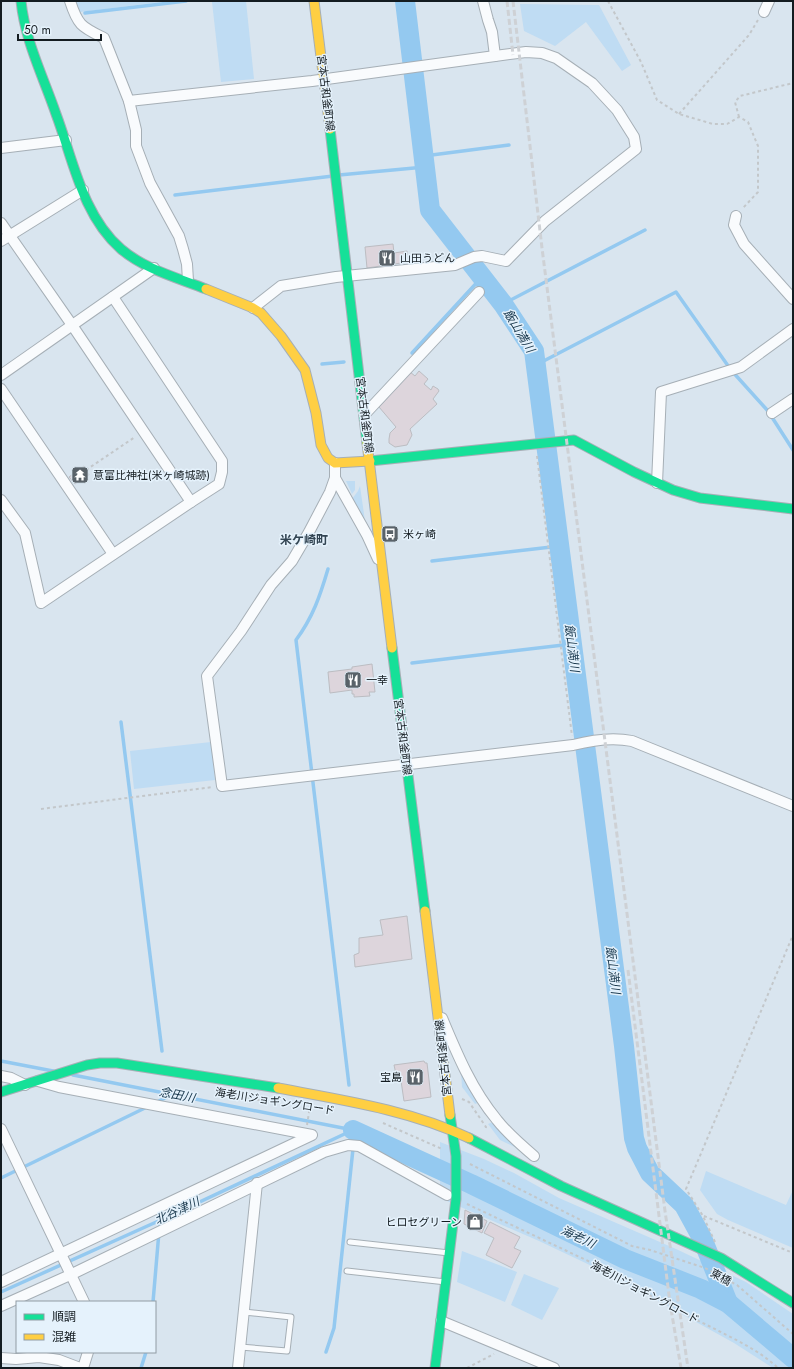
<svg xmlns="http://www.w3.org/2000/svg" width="794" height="1369" font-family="Jost,'Noto Sans JP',sans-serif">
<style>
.green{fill:#bfdcf3}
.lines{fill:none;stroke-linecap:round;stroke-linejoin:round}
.stream{stroke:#94c9f0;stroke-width:3.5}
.river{stroke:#94c9f0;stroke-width:20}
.building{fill:#ddd5dc;stroke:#bcbdc2}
.lane-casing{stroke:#a6afb6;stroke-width:7}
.street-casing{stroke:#a6afb6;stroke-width:12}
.fast-casing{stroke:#a6afb6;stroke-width:11}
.slow-casing{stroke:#a6afb6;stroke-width:11}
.path{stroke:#c3c7ca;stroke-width:2;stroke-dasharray:3 3;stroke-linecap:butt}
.lane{stroke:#f9fbfd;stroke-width:5}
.street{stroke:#f9fbfd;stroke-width:10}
.fast{stroke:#16e098;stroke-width:9}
.slow{stroke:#ffcf43;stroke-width:9}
.rail{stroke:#ced1d5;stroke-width:3;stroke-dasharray:6 3;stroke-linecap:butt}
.labels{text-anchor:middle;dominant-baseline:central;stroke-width:3;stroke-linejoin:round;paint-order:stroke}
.street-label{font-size:11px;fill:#141c21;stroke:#e5f2fc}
.poi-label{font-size:11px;fill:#141c21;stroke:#e5f2fc;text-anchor:start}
.water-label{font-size:12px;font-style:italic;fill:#18374c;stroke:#e5f2fc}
.neighbourhood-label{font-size:12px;font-weight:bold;fill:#334553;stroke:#e5f2fc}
</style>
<rect width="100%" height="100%" fill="#d9e5ef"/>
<!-- green -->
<g class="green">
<polygon points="74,1 169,1 80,12"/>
<polygon points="225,1 246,1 254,79 221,82 212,2"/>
<polygon points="520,4 599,5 631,65 622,71 586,22 555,46 524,31"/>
<polygon points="346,481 355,481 355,490 352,494"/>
<polygon points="360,486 365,521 352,499 358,491"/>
<polygon points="211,742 215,780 134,789 130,751"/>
<polygon points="463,1071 480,1102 475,1104 462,1087 461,1072"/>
<polygon points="495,1121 523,1151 500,1140 488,1124"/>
<polygon points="440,1142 484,1159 514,1173 559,1198 676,1249 746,1282 793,1314 793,1368 773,1368 734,1343 613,1276 539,1241 440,1198"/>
<polygon points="706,1171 786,1205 793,1190 793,1248 728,1220 717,1214 700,1190"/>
<polygon points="462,1251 517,1272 505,1302 457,1282"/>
<polygon points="524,1274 559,1288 542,1320 511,1305"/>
</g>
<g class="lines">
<!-- stream -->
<g class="stream">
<polyline points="85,13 186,1"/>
<polyline points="424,156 509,145"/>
<polyline points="339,175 425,167"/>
<polyline points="175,195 333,176"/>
<polyline points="503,304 645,230"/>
<polyline points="412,353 482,277"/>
<polyline points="322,364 344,362"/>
<polyline points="536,365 676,292 731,370 768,411 793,450"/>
<polyline points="432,561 560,546"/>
<path d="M 328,569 C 320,596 313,617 296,640 L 349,1085"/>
<polyline points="412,663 572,644"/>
<polyline points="121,722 162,1051"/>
<polyline points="1,1061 53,1071"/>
<polyline points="73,1075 353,1130"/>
<polyline points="157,1102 173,1094"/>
<polyline points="1,1178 147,1107"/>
<polyline points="1,1292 174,1214 353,1130"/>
<polyline points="153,1302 160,1220"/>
<polyline points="326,1352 334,1328 355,1130"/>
<polyline points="141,1368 146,1352"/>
</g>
<!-- river -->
<g class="river">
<polyline points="405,1 430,210 503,304 534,351 624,1046 634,1138 637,1148 650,1173 684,1205 702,1238 728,1303"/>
<polyline points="353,1130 471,1184 625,1259 701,1289 728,1303 793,1358"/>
</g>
</g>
<!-- building -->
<g class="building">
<polygon points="393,244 394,253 407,251 408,262 367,268 365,247"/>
<polygon points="419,371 428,379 424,384 431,390 433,386 438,389 439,391 433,399 437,404 410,429 412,435 407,445 395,447 389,443 389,439 390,433 396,427 379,407 410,372 415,376"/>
<polygon points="84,466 89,475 75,484 69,477"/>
<polygon points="372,664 375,692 369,692 370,696 354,697 354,694 352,694 352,690 330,693 328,672 352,669 352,667"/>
<polygon points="407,916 412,959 355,967 354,955 359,953 359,938 383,935 380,920"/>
<polygon points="424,1061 425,1063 427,1063 431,1097 404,1101 400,1074 396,1074 394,1065"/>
<polygon points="465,1210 487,1221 482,1233 464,1224"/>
<polygon points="490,1222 520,1237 514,1248 521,1251 512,1268 486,1255 494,1238 484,1233"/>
</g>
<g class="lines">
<defs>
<g id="lane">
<polyline points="350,1242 449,1253"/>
<polyline points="347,1271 446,1282"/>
<polyline points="240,1347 287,1351 291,1317 244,1312"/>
</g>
<g id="street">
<path d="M 70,1 C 78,26 82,27 104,38 L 129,101 L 136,130 L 136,146 L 150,183 L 179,236 L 183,249 L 187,264 L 188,281"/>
<polyline points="483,1 488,20 492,32 495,56"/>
<polyline points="764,12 769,1"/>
<polyline points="129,101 312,81 495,56 526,52 542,53 556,58 592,83 617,110 634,137 636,149 545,221 506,261 482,256 474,257 455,265 336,277 281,286 253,308"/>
<polyline points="1,148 66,140"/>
<polyline points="736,216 734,225 744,244 793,299"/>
<polyline points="1,223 72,325 191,502 41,603 25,533 1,500"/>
<polyline points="1,241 83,190"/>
<polyline points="113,297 222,461 222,472 219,484 191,502"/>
<polyline points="1,375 154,268"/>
<polyline points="1,389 113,554"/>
<polyline points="772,413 793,399"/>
<polyline points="365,414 479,292"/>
<path d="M 335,463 L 335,478 L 330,492 L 309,532 L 292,561 L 271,585 L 241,631 L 207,676 L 222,786 L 573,745 C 592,740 613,737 632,741 L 793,806"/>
<polyline points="335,478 367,535 378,559"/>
<polyline points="657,483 661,392 741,367 793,329"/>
<path d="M 442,1018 C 457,1054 472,1090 497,1120 C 508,1134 521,1145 534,1156"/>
<polyline points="1,1076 11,1078 25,1085"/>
<polyline points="1,1129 84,1302"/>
<polyline points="1,1282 312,1135 59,1087 38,1081"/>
<polyline points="1,1306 70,1275 324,1152 348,1145 359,1146 447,1195"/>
<polyline points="441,1321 554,1368"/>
<polyline points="1,1358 16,1359 39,1357 59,1360 80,1368"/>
<polyline points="83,1368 88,1352"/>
<polyline points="238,1368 257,1183"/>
</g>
<g id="fast">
<path d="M 21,1 C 25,41 43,76 56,114 C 73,159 82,215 121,249 C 144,269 178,278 206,289"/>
<polyline points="330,129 367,443"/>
<polyline points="370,461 574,440 634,472 673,490 700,498 793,509"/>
<polyline points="392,648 425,911"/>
<polyline points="1,1092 87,1065 100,1063 117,1063 278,1088"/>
<polyline points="469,1138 561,1186 721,1258 793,1303"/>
<polyline points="435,1368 456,1199 456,1156 450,1115"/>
</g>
<g id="slow">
<polyline points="314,1 330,129"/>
<polyline points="206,289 253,308 261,313 281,336 305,370 316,413 321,445 328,458 335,463 370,461"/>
<polyline points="367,443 392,648"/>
<polyline points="425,911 450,1115"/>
<path d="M 278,1088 C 342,1100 410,1110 469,1138"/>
</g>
</defs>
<!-- lane casing -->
<use href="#lane" class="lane-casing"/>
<!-- street casing -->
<use href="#street" class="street-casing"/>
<!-- fast casing -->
<use href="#fast" class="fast-casing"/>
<!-- slow casing -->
<use href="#slow" class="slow-casing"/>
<!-- path -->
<g class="path">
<polyline points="608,1 641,62 657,100 679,114 713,124 727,124 739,117 748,122 758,146 758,192 743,208"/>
<polyline points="679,114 749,35 758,20"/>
<polyline points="739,117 735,102 740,96 793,83"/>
<polyline points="537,456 572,736"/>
<polyline points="86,470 135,437"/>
<polyline points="41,809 213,787"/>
<polyline points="222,1093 269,1102 281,1103"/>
<polyline points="462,1099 469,1102 486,1127 485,1131"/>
<polyline points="383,1123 442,1149"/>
<polyline points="307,1125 310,1106"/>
<polyline points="470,1164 632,1246 650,1250 705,1268 737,1285 793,1334"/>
<path d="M 467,1204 L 620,1276 C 648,1296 680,1312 711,1327 C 734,1339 759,1350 778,1368"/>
<polyline points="704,1216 793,1253"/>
<polyline points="715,1242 703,1216 686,1189 793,935"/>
<polyline points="467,1368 494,1354"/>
</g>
<!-- lane -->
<use href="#lane" class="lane"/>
<!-- street -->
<use href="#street" class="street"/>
<!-- fast -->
<use href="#fast" class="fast"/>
<!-- slow -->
<use href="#slow" class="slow"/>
<!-- rail -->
<g class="rail">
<polyline points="507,1 513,55"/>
<polyline points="513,1 542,248 665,1211 688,1368"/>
<polyline points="628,970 670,1303 681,1368"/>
</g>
</g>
<!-- icons -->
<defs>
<symbol id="restaurant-square" viewBox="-11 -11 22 22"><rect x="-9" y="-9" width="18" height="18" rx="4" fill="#596269" stroke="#e5f2fc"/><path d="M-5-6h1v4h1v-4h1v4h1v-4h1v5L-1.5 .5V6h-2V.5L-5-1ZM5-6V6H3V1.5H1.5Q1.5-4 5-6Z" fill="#fff"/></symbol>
<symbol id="temple-square" viewBox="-11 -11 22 22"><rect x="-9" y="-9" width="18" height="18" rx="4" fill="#596269" stroke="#e5f2fc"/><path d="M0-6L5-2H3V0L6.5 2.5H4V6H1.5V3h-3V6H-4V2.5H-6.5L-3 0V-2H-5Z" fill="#fff"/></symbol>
<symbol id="bus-square" viewBox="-11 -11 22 22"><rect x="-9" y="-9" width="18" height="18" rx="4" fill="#596269" stroke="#e5f2fc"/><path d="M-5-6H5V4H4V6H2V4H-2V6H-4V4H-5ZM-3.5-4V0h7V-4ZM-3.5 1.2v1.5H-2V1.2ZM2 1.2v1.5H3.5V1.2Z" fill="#fff"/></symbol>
<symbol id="shop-square" viewBox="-11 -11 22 22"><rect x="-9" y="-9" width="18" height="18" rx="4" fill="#596269" stroke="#e5f2fc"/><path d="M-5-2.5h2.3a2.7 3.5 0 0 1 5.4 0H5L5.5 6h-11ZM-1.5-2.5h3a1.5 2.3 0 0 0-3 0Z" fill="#fff"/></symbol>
</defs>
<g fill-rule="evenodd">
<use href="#restaurant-square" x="377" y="248" width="20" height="20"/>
<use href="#temple-square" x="70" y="465" width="20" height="20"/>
<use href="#bus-square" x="380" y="524" width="20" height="20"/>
<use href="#restaurant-square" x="343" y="670" width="20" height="20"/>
<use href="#restaurant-square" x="405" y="1067" width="20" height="20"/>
<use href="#shop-square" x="465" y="1212" width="20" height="20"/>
</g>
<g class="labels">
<!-- street labels -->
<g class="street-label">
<text transform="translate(326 93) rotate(83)">宮本古和釜町線</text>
<text transform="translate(365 415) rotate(83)">宮本古和釜町線</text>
<text transform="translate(403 737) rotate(83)">宮本古和釜町線</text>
<text transform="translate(443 1058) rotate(-96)">宮本古和釜町線</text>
<text transform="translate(275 1101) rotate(9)">海老川ジョギングロード</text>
<text transform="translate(721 1277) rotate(28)">東橋</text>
<text transform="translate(645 1292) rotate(28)">海老川ジョギングロード</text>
</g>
<!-- poi labels -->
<g class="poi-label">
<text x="400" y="258">山田うどん</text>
<text x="93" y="475">意富比神社(米ヶ崎城跡)</text>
<text x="403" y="534">米ヶ崎</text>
<text x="366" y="680">一幸</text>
<text x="402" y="1077" text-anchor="end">宝島</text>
<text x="462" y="1222" text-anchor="end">ヒロセグリーン</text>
</g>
<!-- water labels -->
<g class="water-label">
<text transform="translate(519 331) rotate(59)">飯山満川</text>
<text transform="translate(572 648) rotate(83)">飯山満川</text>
<text transform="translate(613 970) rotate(83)">飯山満川</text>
<text transform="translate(177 1095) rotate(11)">念田川</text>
<text transform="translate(177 1211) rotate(-25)">北谷津川</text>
<text transform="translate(578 1237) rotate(25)">海老川</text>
</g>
<!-- neighbourhood labels -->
<g class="neighbourhood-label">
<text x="304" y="540">米ケ崎町</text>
</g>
</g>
<!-- border -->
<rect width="794" height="1369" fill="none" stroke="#141c21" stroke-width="4"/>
<!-- legend -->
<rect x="16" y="1301" width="140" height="52" fill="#e5f2fc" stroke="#919ca4"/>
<rect x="24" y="1314" width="20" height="6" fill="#16e098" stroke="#919ca4"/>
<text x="52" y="1321" font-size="12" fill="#141c21">順調</text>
<rect x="24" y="1334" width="20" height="6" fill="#ffcf43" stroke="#919ca4"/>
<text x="52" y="1341" font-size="12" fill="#141c21">混雑</text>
<!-- scale -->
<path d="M18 34v6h83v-6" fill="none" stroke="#141c21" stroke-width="2"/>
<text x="24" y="34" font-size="12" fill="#141c21" stroke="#e5f2fc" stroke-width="3" paint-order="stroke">50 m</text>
</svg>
